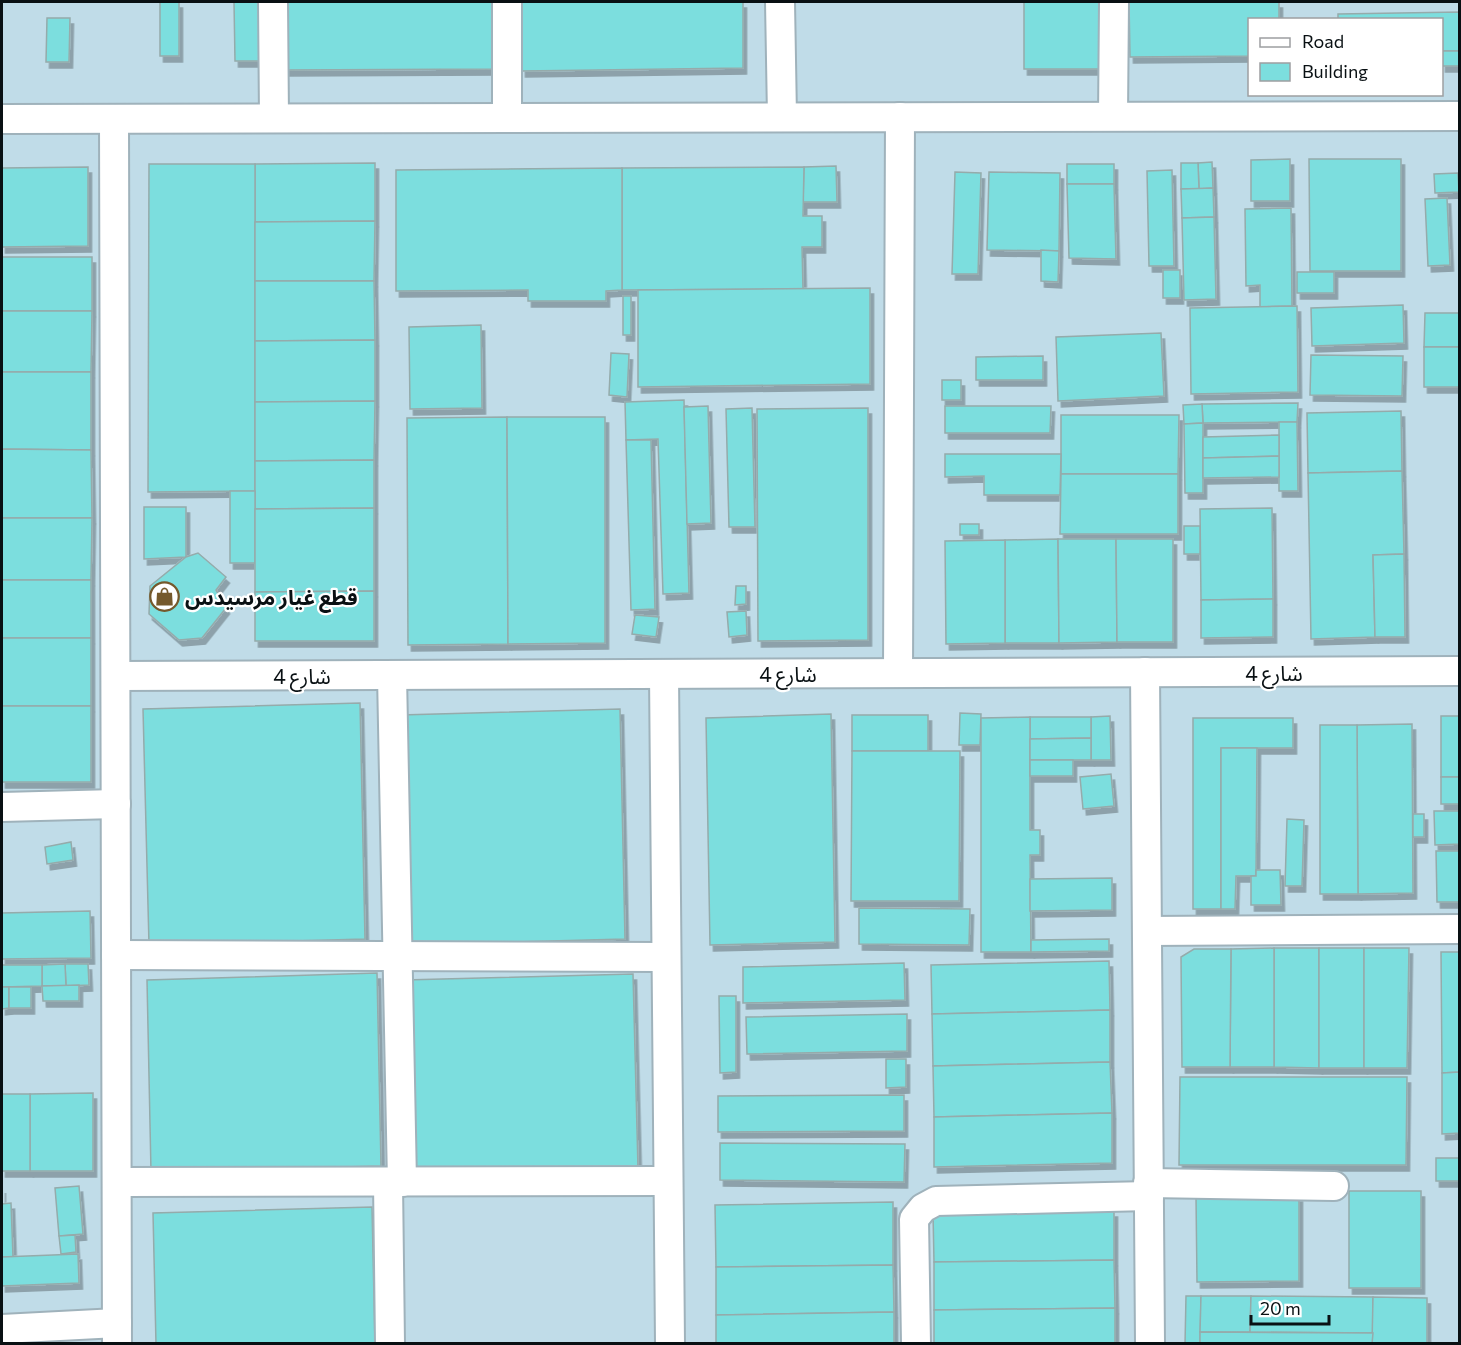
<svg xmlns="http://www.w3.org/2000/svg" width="1461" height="1345" font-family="Commissioner,'Noto Sans Arabic',sans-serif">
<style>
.built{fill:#c0dce8;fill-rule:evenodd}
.building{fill:#7cdede;stroke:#95abab;stroke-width:1.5;filter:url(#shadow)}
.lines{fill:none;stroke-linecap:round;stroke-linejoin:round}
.minor-casing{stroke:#9fb2bb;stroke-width:32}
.minor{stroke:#fff;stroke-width:28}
.labels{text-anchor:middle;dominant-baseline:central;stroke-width:4.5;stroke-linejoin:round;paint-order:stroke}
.poi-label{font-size:21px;font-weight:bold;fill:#091013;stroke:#fff;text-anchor:start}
.street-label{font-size:21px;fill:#091013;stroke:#fff}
</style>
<defs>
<filter id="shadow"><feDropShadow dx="3.5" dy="6" stdDeviation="0" flood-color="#0004"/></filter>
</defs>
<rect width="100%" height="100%" fill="#d4e7f0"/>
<!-- built -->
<path class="built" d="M 2,2 L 1459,2 L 1459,1343 L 2,1343 ZM 1250,20 L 1442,20 L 1442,94 L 1250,94 Z"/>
<!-- building -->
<g class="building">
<rect x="160" y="2" width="19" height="54"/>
<polygon points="234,2 266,2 267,61 235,61"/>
<polygon points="282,2 495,2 495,69 282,70"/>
<polygon points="521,2 743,2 743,68 522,71"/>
<polygon points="1024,2 1104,2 1103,69 1024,69"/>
<polygon points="1129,2 1279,2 1279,20 1250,20 1250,56 1130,57"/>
<polygon points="1460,12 1460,51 1442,51 1442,20 1338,20 1338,14"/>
<polygon points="47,18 70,18 69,62 46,62"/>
<rect x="1442" y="51" width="18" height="15"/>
<polygon points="1290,159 1290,201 1251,201 1251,160"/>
<polygon points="1309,159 1401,159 1401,271 1310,271"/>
<polygon points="1212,162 1213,188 1199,189 1198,163"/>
<polygon points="375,163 375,221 255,222 255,164"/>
<polygon points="1181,163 1198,163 1199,189 1181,189"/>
<polygon points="149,164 255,164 255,491 148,492"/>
<rect x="1067" y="164" width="47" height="20"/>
<polygon points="836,166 837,202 803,202 804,167"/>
<polygon points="88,167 88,246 2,247 2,168"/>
<polygon points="804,167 803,216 822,216 822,247 802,247 803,289 622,290 622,168"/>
<polygon points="622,168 622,290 606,291 606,301 528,301 528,290 396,291 396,170"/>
<polygon points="1172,170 1174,266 1149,266 1147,171"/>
<polygon points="955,172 981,173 978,274 952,274"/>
<polygon points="989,172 1060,173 1059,251 987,250"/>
<polygon points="1458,173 1459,192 1435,193 1434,174"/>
<polygon points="1067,184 1114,184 1116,259 1069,258"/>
<polygon points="1213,188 1214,217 1182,218 1181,189"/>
<polygon points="1447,198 1450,265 1428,266 1425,199"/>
<polygon points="1291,208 1292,306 1260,307 1260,285 1246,286 1245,209"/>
<polygon points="1214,217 1216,299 1184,300 1182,218"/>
<polygon points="375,221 374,281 255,281 255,222"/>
<polygon points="1041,250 1059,251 1058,282 1041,281"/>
<rect x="2" y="257" width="90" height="54"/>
<rect x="1163" y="270" width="17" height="28"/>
<rect x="1297" y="272" width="37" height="21"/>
<polygon points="255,281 374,281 375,340 255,341"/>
<polygon points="870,288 870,384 638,387 638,290"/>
<rect x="623" y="296" width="8" height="39"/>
<polygon points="1403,305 1404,343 1312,346 1311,308"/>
<polygon points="1297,306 1298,392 1191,394 1190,308"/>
<polygon points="2,311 92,311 91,372 2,372"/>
<polygon points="1425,313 1460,313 1460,347 1424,347"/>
<polygon points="481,325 482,408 410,409 409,327"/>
<polygon points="1161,333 1164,396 1058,401 1056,337"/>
<polygon points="375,340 375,401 255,402 255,341"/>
<rect x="1424" y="347" width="36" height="40"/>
<polygon points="611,353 629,354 627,397 609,395"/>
<polygon points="1311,355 1403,356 1402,396 1310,395"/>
<polygon points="1043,356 1043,380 976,380 976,357"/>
<polygon points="2,372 91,372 91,450 2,449"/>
<rect x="942" y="380" width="19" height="20"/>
<polygon points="684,400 689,593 663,594 658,439 626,440 625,402"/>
<polygon points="375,401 374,460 255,461 255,402"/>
<polygon points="1298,403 1297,422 1203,423 1202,404"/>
<polygon points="1202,404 1203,423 1184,424 1183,405"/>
<polygon points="708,406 711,523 687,524 684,407"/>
<polygon points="945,406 1051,406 1050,433 945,433"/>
<polygon points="752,408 755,527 729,527 726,409"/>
<polygon points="868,408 868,640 758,641 757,409"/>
<polygon points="1401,411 1402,471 1308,473 1307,413"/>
<polygon points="1061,415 1179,415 1178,474 1061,474"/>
<polygon points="507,417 508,644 408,645 407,418"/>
<polygon points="507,417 605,417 605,643 508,644"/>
<polygon points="1279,422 1297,422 1298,491 1279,491"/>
<polygon points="1203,423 1203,493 1185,493 1184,424"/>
<polygon points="1279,435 1279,456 1203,458 1203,437"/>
<polygon points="626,440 651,440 655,609 631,610"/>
<polygon points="2,449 91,450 92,518 2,518"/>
<polygon points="945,454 1061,454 1060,495 984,495 984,476 945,477"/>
<polygon points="1279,456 1279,477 1203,478 1203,458"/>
<polygon points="374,460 374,508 255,509 255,461"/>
<polygon points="1402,471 1404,554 1373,555 1375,637 1311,639 1308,473"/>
<polygon points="1061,474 1178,474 1178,534 1060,534"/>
<rect x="230" y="491" width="25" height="72"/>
<polygon points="144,507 186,507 186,557 144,559"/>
<polygon points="374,508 374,591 255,592 255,509"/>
<polygon points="1272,508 1273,599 1201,600 1200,509"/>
<polygon points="2,518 92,518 91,580 2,580"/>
<rect x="960" y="524" width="19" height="11"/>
<rect x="1184" y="526" width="16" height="28"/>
<polygon points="1058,539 1059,643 1005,643 1005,540"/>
<polygon points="1058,539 1116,539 1117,642 1059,643"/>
<polygon points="1116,539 1173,539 1173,642 1117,642"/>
<polygon points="1005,540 1005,643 946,644 945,541"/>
<polygon points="198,553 226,577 216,590 226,608 202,638 179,640 149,614 150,586 186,557"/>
<polygon points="1404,554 1405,637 1375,637 1373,555"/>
<rect x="2" y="580" width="89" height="58"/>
<polygon points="736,586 746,586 746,604 735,605"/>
<polygon points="374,591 374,641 255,641 255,592"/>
<polygon points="1273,599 1273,637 1201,638 1201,600"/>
<polygon points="746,611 747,635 729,637 727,612"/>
<polygon points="635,615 659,617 656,637 632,634"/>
<rect x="2" y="638" width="89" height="68"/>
<polygon points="360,703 365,939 149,945 143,709"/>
<rect x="2" y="706" width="89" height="76"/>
<polygon points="620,709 625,939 406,945 400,715"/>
<polygon points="960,713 981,714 980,745 959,745"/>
<polygon points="831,714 835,942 710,945 706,718"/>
<rect x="852" y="715" width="76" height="36"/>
<polygon points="1110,716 1111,760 1091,760 1091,717"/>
<rect x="1441" y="716" width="19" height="61"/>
<polygon points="1030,717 1091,717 1091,738 1030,739"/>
<polygon points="1030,717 1030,830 1040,830 1040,855 1030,855 1031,952 981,952 981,718"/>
<polygon points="1193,718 1293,718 1293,748 1221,748 1221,909 1193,909"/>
<polygon points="1412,724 1413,893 1358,894 1357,725"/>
<polygon points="1320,725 1357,725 1358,894 1320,894"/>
<polygon points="1091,738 1091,760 1030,760 1030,739"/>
<polygon points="1221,748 1257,748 1256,876 1236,876 1235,909 1221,909"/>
<polygon points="852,751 960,751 959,901 851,901"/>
<rect x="1030" y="760" width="43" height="16"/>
<polygon points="1111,774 1114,806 1083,809 1080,777"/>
<rect x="1441" y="777" width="19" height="27"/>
<polygon points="1434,811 1460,811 1460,844 1435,845"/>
<rect x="1413" y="814" width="11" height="23"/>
<polygon points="1287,819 1304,820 1302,886 1285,886"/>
<polygon points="71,842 73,860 47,864 45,847"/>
<polygon points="1436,851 1460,851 1460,902 1437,902"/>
<polygon points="1256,870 1280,870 1281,905 1251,905 1251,876 1256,876"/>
<polygon points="1112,878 1112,910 1030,911 1030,879"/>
<polygon points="859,908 970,909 969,945 859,944"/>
<polygon points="90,911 91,958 2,959 2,913"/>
<polygon points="1109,939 1109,951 1031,952 1031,940"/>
<polygon points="1274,948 1319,948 1319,1068 1274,1067"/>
<polygon points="1274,948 1274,1067 1230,1067 1231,949"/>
<rect x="1319" y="948" width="45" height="120"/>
<polygon points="1364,948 1409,948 1407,1068 1364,1068"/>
<polygon points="1194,949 1231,949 1230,1067 1182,1067 1181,957"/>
<polygon points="1441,952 1460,952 1460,1072 1442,1073"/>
<polygon points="1109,961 1110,1010 932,1014 931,965"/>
<polygon points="904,963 905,1000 743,1003 743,967"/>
<polygon points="65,964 88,964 89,985 66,986"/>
<polygon points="65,964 66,986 42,986 42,965"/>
<polygon points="2,965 42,965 42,986 2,987"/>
<polygon points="377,973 381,1166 151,1172 147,980"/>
<polygon points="633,974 638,1168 409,1174 404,980"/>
<polygon points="79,985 79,1001 43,1001 42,986"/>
<polygon points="2,987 9,987 9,1008 2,1009"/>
<rect x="9" y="987" width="22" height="21"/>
<polygon points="719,996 736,996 736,1072 720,1073"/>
<polygon points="1110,1010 1110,1062 933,1066 932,1014"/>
<polygon points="907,1014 907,1051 747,1054 746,1017"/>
<polygon points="886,1059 906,1059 906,1087 886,1088"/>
<polygon points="1110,1062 1112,1113 934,1117 933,1066"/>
<polygon points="1460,1072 1460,1133 1442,1134 1442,1073"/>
<polygon points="1180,1077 1407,1077 1406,1165 1179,1165"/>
<polygon points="93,1093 93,1171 30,1171 30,1094"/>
<rect x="2" y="1094" width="28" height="77"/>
<polygon points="904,1095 904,1131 718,1132 718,1096"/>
<polygon points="1112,1113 1112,1163 934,1167 934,1117"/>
<polygon points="720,1143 905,1144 904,1182 720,1180"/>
<rect x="1436" y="1158" width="24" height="23"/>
<polygon points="79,1186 83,1234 59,1236 55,1188"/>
<polygon points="2,1187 2,1204 11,1203 13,1257 2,1257"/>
<rect x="1349" y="1191" width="72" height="97"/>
<polygon points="1299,1196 1299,1281 1197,1282 1196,1197"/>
<polygon points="893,1202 893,1265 716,1267 715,1205"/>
<polygon points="372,1207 375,1344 156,1344 153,1213"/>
<polygon points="1114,1211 1114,1260 934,1262 933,1213"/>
<polygon points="75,1235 76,1252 61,1254 59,1236"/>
<polygon points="78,1254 79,1283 2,1286 2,1257"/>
<polygon points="1114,1260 1115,1308 934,1310 934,1262"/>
<polygon points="893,1265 894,1312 716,1315 716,1267"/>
<polygon points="1186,1296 1201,1296 1200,1344 1185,1344"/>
<polygon points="1201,1296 1251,1296 1250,1332 1200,1332"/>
<polygon points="1251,1296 1373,1297 1373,1333 1250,1332"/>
<polygon points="1373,1297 1427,1298 1427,1344 1372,1344"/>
<polygon points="1115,1308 1115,1344 934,1344 934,1310"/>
<polygon points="894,1312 894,1344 716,1344 716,1315"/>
<polygon points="1200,1332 1373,1333 1372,1344 1200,1344"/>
</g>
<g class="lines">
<defs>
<g id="minor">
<polyline points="273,2 274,118"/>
<polyline points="780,2 782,117"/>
<polyline points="1113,116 1114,2"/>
<polyline points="507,118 507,2"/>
<polyline points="2,119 1460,116"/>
<polyline points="114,120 117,1344"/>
<polyline points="1145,672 1150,1344"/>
<polyline points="898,673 900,117"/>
<polyline points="664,674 670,1344"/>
<polyline points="392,675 402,1182"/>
<polyline points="116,676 1460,671"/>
<polyline points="2,807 116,804"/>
<polyline points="1147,931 1460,929"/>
<polyline points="116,955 666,957"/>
<polyline points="118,1182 668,1181"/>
<polyline points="388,1182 390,1344"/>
<polyline points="1148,1183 1334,1186"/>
<polyline points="2,1329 117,1323"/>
<polyline points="916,1344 914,1219 923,1208 936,1201 1149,1196"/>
</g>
</defs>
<!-- minor casing -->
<use href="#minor" class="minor-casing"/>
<!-- minor -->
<use href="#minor" class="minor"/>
</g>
<!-- icons -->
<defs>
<symbol id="shop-ring" viewBox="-11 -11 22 22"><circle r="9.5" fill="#fff" stroke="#75592c" stroke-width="1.5"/><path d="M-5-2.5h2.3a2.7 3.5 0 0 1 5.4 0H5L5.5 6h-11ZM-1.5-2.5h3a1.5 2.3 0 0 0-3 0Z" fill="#75592c"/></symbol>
</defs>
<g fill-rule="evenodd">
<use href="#shop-ring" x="148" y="580" width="33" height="33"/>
</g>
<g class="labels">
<!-- poi labels -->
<g class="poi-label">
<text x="185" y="596">قطع غيار مرسيدس</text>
</g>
<!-- street labels -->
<g class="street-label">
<text x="1274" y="672">شارع 4</text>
<text x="788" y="673">شارع 4</text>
<text x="302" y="675">شارع 4</text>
</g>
</g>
<!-- border -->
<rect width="1461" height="1345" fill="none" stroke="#091013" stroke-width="6"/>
<!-- legend -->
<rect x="1248" y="18" width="195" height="78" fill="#ffffff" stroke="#9d9fa1" stroke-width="1.5"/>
<rect x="1260" y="38" width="30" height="9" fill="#ffffff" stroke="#9d9fa1" stroke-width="1.5"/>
<text x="1302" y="48" font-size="18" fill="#091013">Road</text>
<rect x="1260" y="63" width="30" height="18" fill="#7cdede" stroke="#9d9fa1" stroke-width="1.5"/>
<text x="1302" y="78" font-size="18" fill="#091013">Building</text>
<!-- scale -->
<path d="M1251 1315v9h78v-9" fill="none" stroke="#091013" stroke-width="3"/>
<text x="1260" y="1315" font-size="18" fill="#091013" stroke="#ffffff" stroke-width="4.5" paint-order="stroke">20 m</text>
</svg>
